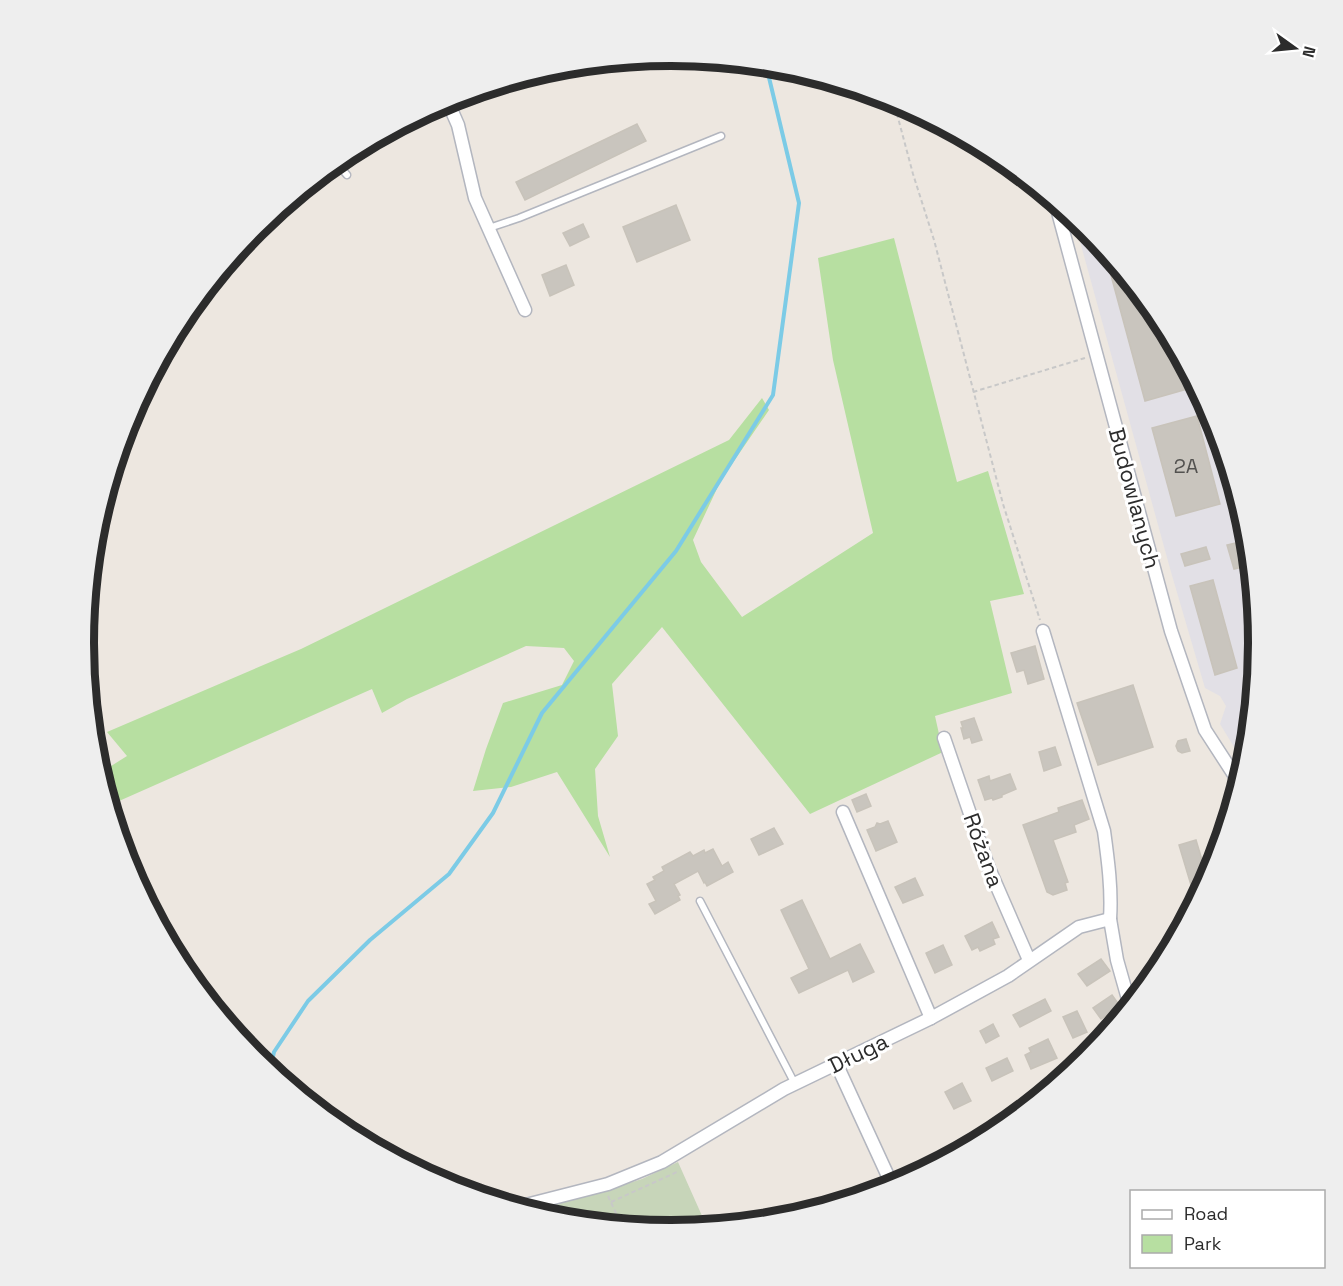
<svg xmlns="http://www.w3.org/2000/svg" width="1343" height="1286" font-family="'Space Grotesk',sans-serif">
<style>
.industrial{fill:#e2e0e6}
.green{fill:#b7dfa1}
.cemetery{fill:#c7d5b9}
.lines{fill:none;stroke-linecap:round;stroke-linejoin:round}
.stream{stroke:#7ccbe6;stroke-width:4}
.building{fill:#c9c5be;stroke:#c8c3ba;stroke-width:1.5}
.service-casing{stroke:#b3b6bf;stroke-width:9}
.minor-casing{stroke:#b3b6bf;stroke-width:15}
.path{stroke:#c8c8c8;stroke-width:2;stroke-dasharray:4.5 3;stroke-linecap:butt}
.service{stroke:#fff;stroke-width:6}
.minor{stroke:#fff;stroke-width:12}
.labels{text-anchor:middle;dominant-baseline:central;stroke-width:6;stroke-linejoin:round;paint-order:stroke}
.number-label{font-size:20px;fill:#535250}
.street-label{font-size:22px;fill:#2c2c2c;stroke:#fff}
.rim{fill:none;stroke:#2c2c2c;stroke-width:8}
</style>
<rect width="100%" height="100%" fill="#ede7e0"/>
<!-- industrial -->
<polygon class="industrial" points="1073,216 1087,228 1160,317 1214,419 1248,529 1259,643 1248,758 1245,765 1220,724 1226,706 1220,696 1205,688 1171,572"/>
<!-- green -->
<polygon class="green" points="894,238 957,482 988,471 1024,594 990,601 1012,693 935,716 943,752 810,814 662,627 612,684 618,736 595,769 598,816 610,857 557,772 511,787 473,791 486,749 503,703 562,685 574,661 564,648 526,646 407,699 382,713 372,689 110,805 100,773 127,756 107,732 301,649 729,440 762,398 769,410 721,480 693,540 701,562 742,617 873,533 833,360 818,258"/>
<!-- cemetery -->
<polygon class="cemetery" points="678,1162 707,1227 671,1230 557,1219 529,1211 607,1190 642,1179"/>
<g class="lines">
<!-- stream -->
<polyline class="stream" points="270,1070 274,1052 308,1001 370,940 449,874 493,813 542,713 676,551 773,395 799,203 766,65"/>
</g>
<!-- building -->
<g class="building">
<polygon points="637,124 646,141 525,200 516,182"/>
<polygon points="676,205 690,240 637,262 623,227"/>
<polygon points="583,224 589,237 570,246 563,233"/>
<polygon points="566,265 574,285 550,296 542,275"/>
<polygon points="1118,265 1160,317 1184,362 1191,388 1145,401 1109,268"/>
<polygon points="1197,416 1220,504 1176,516 1152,428"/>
<polygon points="1240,542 1244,555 1250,553 1251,565 1234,569 1227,545"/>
<polygon points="1206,547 1210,559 1185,566 1181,554"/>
<polygon points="1213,580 1237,668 1215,675 1190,586"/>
<polygon points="1035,646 1044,679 1028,684 1024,670 1017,672 1011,653"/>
<polygon points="1133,685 1153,747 1098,765 1077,703"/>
<polygon points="974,718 982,740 972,743 970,737 964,739 961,728 963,728 961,722"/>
<polygon points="1186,739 1190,751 1182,753 1178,751 1176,746 1178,741"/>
<polygon points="1055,747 1061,765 1044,771 1039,752"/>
<polygon points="1010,774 1016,789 1002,795 1002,797 993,800 992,798 985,800 978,780 989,776 990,781"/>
<polygon points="866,794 871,806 857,812 852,800"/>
<polygon points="1082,800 1089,819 1074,825 1076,832 1053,840 1068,882 1065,883 1067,890 1053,895 1047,892 1023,825 1059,812 1058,808"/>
<polygon points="888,821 897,842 876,851 867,830 875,827 877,823 880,824"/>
<polygon points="774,828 783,844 759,855 751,839"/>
<polygon points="1196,840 1208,880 1191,885 1179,845"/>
<polygon points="713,849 722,866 728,862 733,872 707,886 705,882 704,883 698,871 674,884 680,895 678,896 680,900 655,914 649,904 656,901 647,884 655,880 653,877 664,871 662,867 690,852 693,856 704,850 705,853"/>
<polygon points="915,878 923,895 903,903 895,887"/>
<polygon points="802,900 830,959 860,944 874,972 853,982 848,970 799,993 791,978 809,969 781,910"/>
<polygon points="992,922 999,937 993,939 995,944 980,951 978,947 972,950 965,936"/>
<polygon points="943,945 952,965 935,973 926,953"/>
<polygon points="1101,959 1110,971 1087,986 1078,974"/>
<polygon points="1112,995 1120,1006 1101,1019 1093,1008"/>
<polygon points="1045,999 1051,1011 1020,1027 1013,1015"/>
<polygon points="1077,1011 1087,1032 1073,1038 1063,1017"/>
<polygon points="993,1024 999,1036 986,1043 980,1031"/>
<polygon points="1048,1039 1057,1058 1031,1069 1025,1055 1031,1052 1029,1048"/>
<polygon points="1007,1058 1013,1071 992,1081 986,1068"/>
<polygon points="962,1083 971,1101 954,1109 945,1092"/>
</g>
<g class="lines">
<defs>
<g id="service">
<polyline points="336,162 347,175"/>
<polyline points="489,228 519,218 721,136"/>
<polyline points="700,901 795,1084"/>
</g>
<g id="minor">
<polyline points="447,100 458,125 475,198 525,310"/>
<polyline points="1055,201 1171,631 1205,730 1240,784"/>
<path d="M 1043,631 L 1104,831 C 1108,860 1112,890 1110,919"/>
<polyline points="944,738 988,866 1029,960"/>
<polyline points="843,812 931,1018"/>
<polyline points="836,1063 893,1187"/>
<polyline points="518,1207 608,1184 662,1162 784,1089 931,1018 1008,976 1079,927 1110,919 1117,960 1130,1006"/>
</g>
</defs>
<!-- service casing -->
<use href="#service" class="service-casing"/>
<!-- minor casing -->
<use href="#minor" class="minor-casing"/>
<!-- path -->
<g class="path">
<polyline points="893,99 913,174 934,240 1003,504 1040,620"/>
<polyline points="973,392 1085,358"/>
<polyline points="608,1196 622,1226"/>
<polyline points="611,1202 677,1172"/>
<polyline points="569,1210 574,1221"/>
</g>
<!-- service -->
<use href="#service" class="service"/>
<!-- minor -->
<use href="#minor" class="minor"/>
</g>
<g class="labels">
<!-- number labels -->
<g class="number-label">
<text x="1186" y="466">2A</text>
</g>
<!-- street labels -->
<g class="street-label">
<text transform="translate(1135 498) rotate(75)">Budowlanych</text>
<text transform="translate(984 850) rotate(70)">Różana</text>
<text transform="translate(858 1053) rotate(-26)">Długa</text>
</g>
</g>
<!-- crop -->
<path d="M0 0H1343V1286H0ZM94 643a577 577 0 1 1 1154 0a577 577 0 1 1-1154 0Z" fill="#eee" fill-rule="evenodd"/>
<path class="rim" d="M94 643a577 577 0 1 1 1154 0a577 577 0 1 1-1154 0Z"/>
<!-- legend -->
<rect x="1130" y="1190" width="195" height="78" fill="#ffffff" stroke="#ababab" stroke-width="1.5"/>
<rect x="1142" y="1210" width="30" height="9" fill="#ffffff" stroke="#ababab" stroke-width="1.5"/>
<text x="1184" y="1220" font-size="18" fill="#2c2c2c">Road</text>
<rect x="1142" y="1235" width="30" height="18" fill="#b7dfa1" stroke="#ababab" stroke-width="1.5"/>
<text x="1184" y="1250" font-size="18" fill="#2c2c2c">Park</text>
<!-- north arrow -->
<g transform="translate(1295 48) rotate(105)" stroke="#ffffff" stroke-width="4.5" paint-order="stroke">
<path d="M0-4.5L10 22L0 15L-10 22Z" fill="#2c2c2c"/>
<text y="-9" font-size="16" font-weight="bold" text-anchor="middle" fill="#2c2c2c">N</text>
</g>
</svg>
